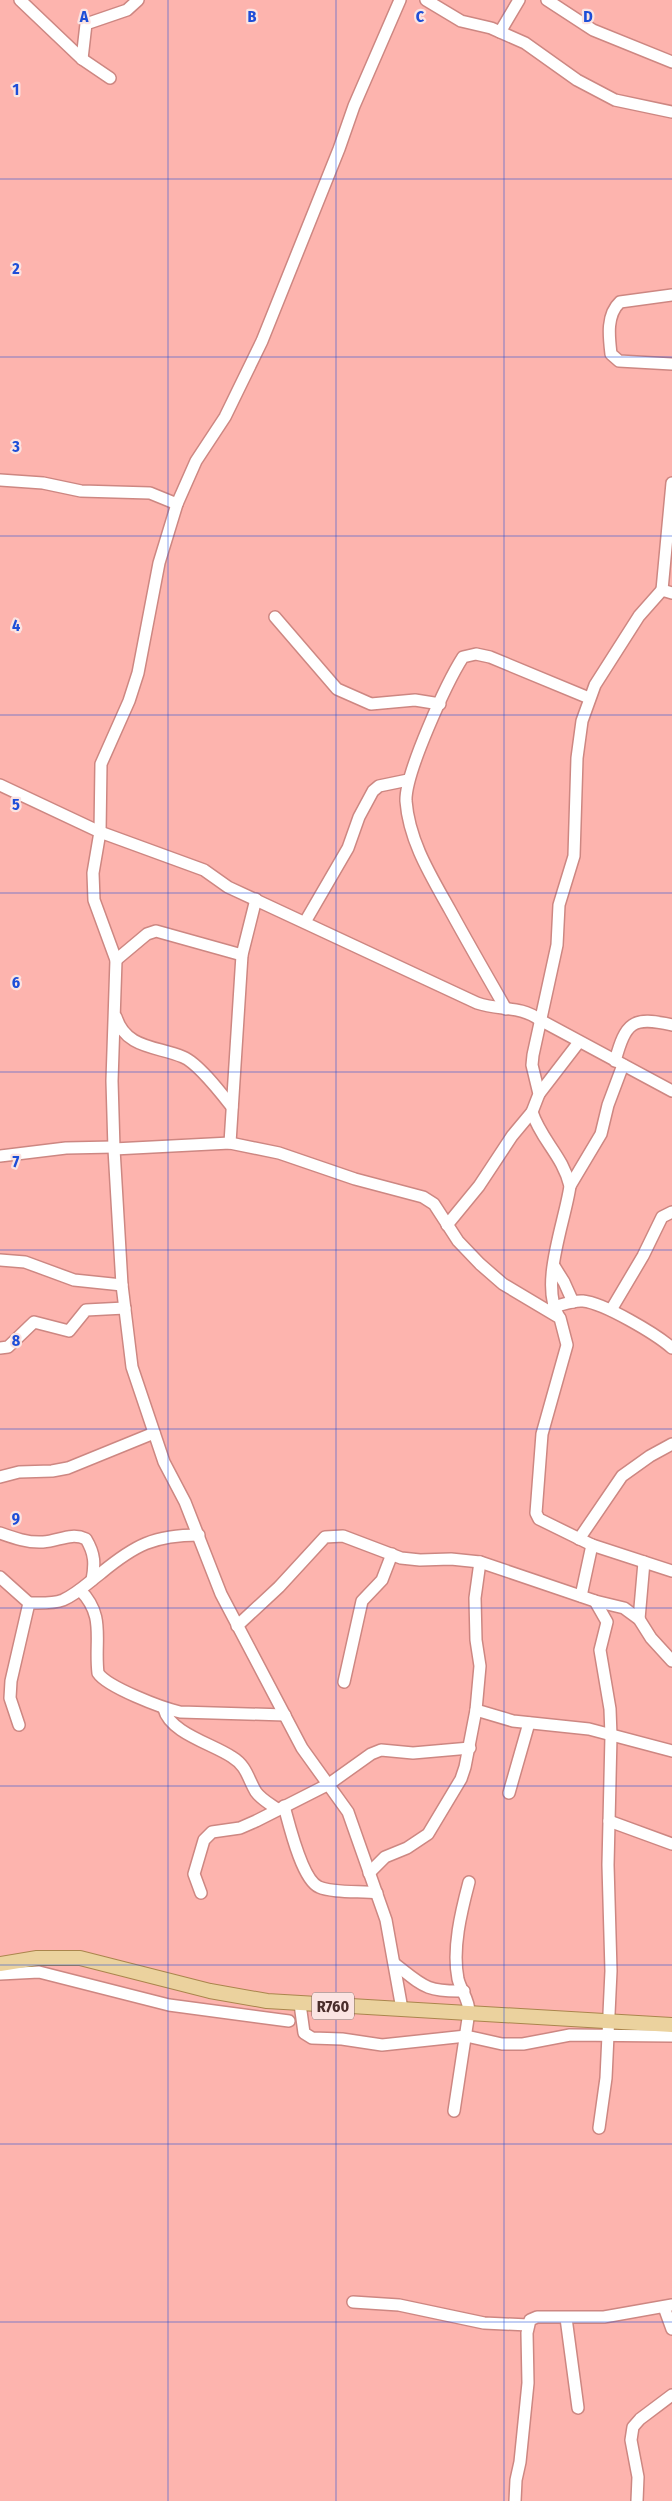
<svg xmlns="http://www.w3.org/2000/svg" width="672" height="2501" font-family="'Fira Sans Condensed',sans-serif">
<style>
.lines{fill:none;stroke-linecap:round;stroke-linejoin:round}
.minor-casing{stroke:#cd8782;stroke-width:14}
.major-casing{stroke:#aa854c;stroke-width:16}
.minor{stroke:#fff;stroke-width:11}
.major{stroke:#ebd29e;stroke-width:14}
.grid{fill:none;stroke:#1d4ed8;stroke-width:1;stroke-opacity:0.55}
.labels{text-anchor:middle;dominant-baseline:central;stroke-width:4.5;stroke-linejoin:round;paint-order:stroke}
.shield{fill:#fbe4e2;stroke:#7f6462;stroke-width:1}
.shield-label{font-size:16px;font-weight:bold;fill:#4a2d2b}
.grid-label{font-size:16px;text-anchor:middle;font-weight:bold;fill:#1d4ed8;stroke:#fbe4e2;stroke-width:4.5;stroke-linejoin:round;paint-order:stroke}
</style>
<rect width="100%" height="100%" fill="#fdb4ae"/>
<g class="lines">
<defs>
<g id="minor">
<polyline points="20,0 82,59 110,78"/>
<polyline points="400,0 354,106 339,149 262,341 225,417 196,461 177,504 159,563 138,673 129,701 101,764 100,832 93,873 94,900 116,960 112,1081 114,1149 122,1285 132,1367 164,1462 185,1502 221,1594 302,1748 348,1812 386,1920 402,2009"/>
<polyline points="426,0 461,21 491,28 525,43 577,80 615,100 672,112"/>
<polyline points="547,0 593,30 672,62"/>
<polyline points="500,32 519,0"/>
<polyline points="82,59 86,24 127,10 138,0"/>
<path d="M 672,295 L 620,302 C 606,315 609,337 611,354 L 619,361 L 672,364"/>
<polyline points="0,480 43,483 81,491 150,493 177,504"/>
<polyline points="662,590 672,483"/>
<polyline points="275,617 337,689 371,704 415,700 440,704"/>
<path d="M 0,785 L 100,832 L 204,870 L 228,887 L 477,1003 C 500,1011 520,1005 540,1020 L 672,1091"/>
<polyline points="305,922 348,848 359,817 373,791 379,786 408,780"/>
<polyline points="116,960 147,934 156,931 242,955"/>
<path d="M 506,1009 C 487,976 468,943 450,910 C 431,876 409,841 406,801 C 405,773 447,682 463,657 L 476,654 L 490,657 L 589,698"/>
<path d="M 116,1017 C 126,1049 157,1046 183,1057 C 198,1063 221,1093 232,1107"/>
<path d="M 615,1061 C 626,1022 632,1016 672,1025"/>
<polyline points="539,1094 579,1042"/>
<path d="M 532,1112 C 541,1140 563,1156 570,1186 C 565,1222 539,1285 559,1317"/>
<polyline points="230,1143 242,955 256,899"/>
<polyline points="114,1149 230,1143 279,1153 355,1179 423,1197 434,1204 458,1241 480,1264 503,1284 560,1318 567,1345 542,1434 536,1513 539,1519 592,1545 672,1571"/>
<polyline points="0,1156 66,1148 114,1147"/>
<polyline points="570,1186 601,1134 608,1105 623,1065"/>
<polyline points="447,1225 479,1186 512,1136 532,1112 539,1094 532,1065 533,1055 557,945 559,905 574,856 577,758 582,721 595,685 639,616 662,590 672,593"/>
<polyline points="0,1260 25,1262 74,1280 122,1285"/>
<polyline points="554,1266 564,1282 573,1302"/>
<path d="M 553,1307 C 562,1305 573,1300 583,1301 C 604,1303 656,1334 672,1348"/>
<polyline points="611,1310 643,1256 662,1217 672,1212"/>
<polyline points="0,1348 8,1347 34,1322 69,1331 86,1310 125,1308"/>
<polyline points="0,1477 19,1472 52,1471 68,1468 154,1433"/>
<path d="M 0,1533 C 14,1538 28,1543 43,1542 C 59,1541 71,1532 86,1539 C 95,1554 95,1564 92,1580"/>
<polyline points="579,1539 622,1476 650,1456 672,1444"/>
<polyline points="0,1577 29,1603 11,1681 10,1698 19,1725"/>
<path d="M 80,1590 C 106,1616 94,1640 98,1673 C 107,1687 162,1708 180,1712 L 285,1715"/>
<polyline points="581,1596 592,1545"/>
<polyline points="595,1601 607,1622 600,1650 610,1709 611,1736 608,1865 611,1971 606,2078 599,2128"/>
<path d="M 29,1603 C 40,1603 53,1604 63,1600 C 77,1594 89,1582 101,1573 C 135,1545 154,1535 199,1535"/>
<polyline points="639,1619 644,1562"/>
<polyline points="237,1626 279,1587 325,1537 343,1536 401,1558 420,1560 451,1559 480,1562 595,1601 624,1608 639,1619 651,1638 672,1661"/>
<polyline points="344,1682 362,1601 382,1580 392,1554"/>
<path d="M 164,1709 C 170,1733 213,1744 232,1757 C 247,1766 248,1779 256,1792 C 261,1799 270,1804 277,1809"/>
<polyline points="476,1710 513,1721 589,1729 672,1751"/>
<polyline points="509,1793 529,1723"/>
<path d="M 284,1806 C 289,1824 302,1880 319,1887 C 332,1893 362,1891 377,1893"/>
<polyline points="609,1821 672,1844"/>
<polyline points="369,1873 385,1857 407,1848 428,1834 461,1779 465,1767 476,1710 480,1666 476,1640 475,1598 480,1562"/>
<polyline points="201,1893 194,1874 204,1840 212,1832 240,1828 256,1821 329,1784 371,1754 381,1750 413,1753 470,1748"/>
<path d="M 395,1964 C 423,1986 426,1992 464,1991"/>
<polyline points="0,1974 39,1972 169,2005 289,2021"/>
<polyline points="300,2004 304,2033 312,2038 342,2039 382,2045 466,2036 502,2044 523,2044 570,2035 672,2036"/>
<path d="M 454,2111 L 469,2012 C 469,1999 461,1991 458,1979 C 452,1949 461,1912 469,1882"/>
<polyline points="353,2302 399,2305 484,2323 528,2325"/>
<polyline points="664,2307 672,2329"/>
<polyline points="566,2318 578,2408"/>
<polyline points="515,2501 516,2480 520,2462 528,2383 527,2333 530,2320 537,2317 604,2317 672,2305"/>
<polyline points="637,2501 638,2477 631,2440 633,2427 640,2419 672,2395"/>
</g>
<polyline id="major" points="0,1964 37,1958 80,1958 210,1991 267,2001 672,2025"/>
</defs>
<!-- minor casing -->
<use href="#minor" class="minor-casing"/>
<!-- major casing -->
<use href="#major" class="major-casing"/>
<!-- minor -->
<use href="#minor" class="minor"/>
<!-- major -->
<use href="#major" class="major"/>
</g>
<!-- grid -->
<path class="grid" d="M 168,0 L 168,2501M 336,0 L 336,2501M 504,0 L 504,2501M 0,179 L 672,179M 0,357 L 672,357M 0,536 L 672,536M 0,715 L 672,715M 0,893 L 672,893M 0,1072 L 672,1072M 0,1250 L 672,1250M 0,1429 L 672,1429M 0,1608 L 672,1608M 0,1786 L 672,1786M 0,1965 L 672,1965M 0,2144 L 672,2144M 0,2322 L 672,2322"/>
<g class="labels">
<!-- shield labels -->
<rect class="shield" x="312" y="1992.5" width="42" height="27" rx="4"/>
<g class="shield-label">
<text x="333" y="2006">R760</text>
</g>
</g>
<g class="grid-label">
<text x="84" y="22">A</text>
<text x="252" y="22">B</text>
<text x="420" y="22">C</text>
<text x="588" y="22">D</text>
<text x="16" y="95">1</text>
<text x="16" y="274">2</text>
<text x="16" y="452">3</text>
<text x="16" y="631">4</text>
<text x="16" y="810">5</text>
<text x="16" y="988">6</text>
<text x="16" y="1167">7</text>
<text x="16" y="1346">8</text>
<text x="16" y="1524">9</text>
</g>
</svg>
